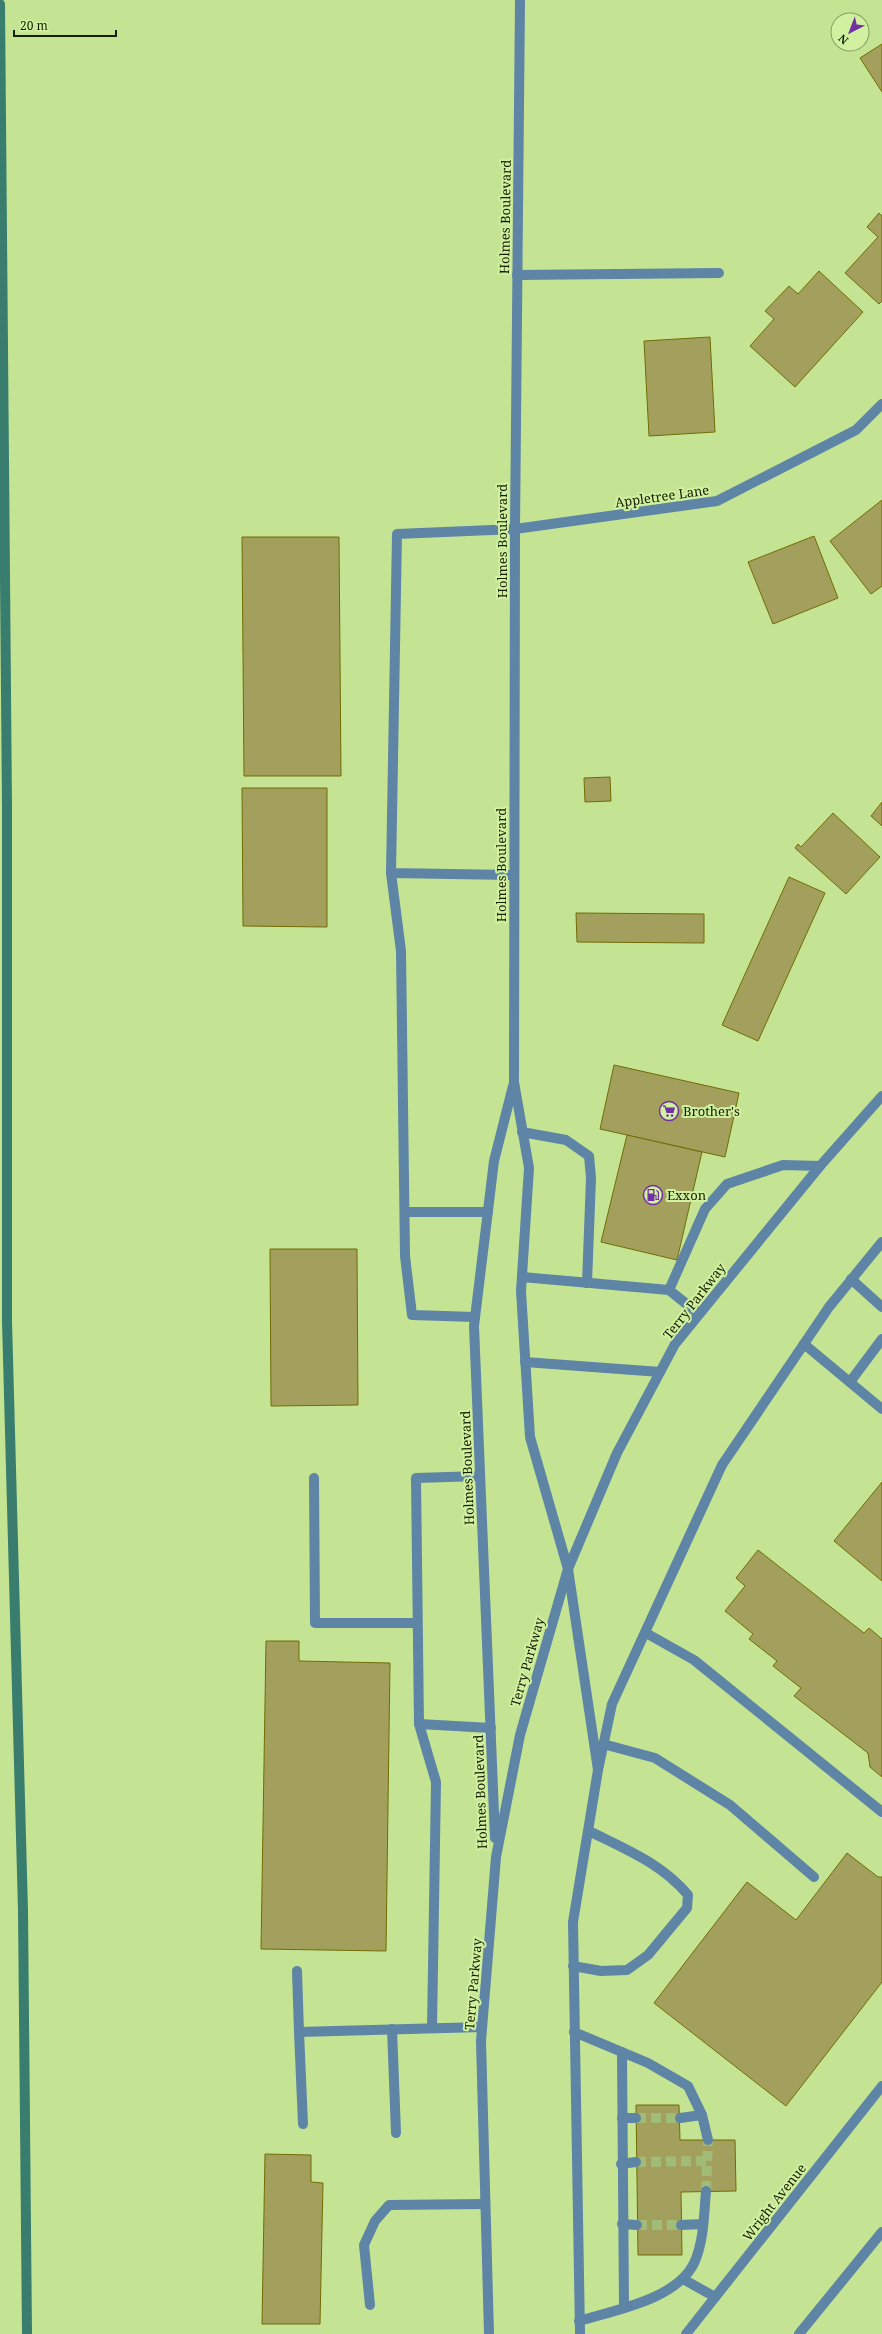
<svg xmlns="http://www.w3.org/2000/svg" width="882" height="2334" font-family="'Noto Serif',serif">
<style>
.lines{fill:none;stroke-linecap:round;stroke-linejoin:round}
.stream{stroke:#397d6e;stroke-width:10}
.building{fill:#a3a05d;stroke:#716c04}
.minor-tunnel{stroke:#a1bc77;stroke-width:10;stroke-dasharray:10 5;stroke-linecap:butt}
.minor{stroke:#5e84a6;stroke-width:10}
.labels{text-anchor:middle;dominant-baseline:central;stroke-width:4;stroke-linejoin:round;paint-order:stroke}
.street-label{font-size:13px;fill:#141e01;stroke:#d1f1a1}
.poi-label{font-size:13px;fill:#141e01;stroke:#d1f1a1;text-anchor:start}
</style>
<rect width="100%" height="100%" fill="#c4e494"/>
<g class="lines">
<!-- stream -->
<polyline class="stream" points="0,4 7,807 7,1321 23,1911 27,2334"/>
</g>
<!-- building -->
<g class="building">
<polygon points="882,44 882,92 860,58"/>
<polygon points="879,213 882,216 882,301 879,304 845,273 878,237 867,227"/>
<polygon points="819,271 863,312 795,387 750,346 774,319 765,311 789,286 798,294"/>
<polygon points="710,337 715,432 649,436 644,341"/>
<polygon points="882,500 882,586 871,594 830,541"/>
<polygon points="814,536 838,598 773,624 748,562"/>
<polygon points="242,537 339,537 341,776 244,776"/>
<polygon points="610,777 611,801 585,802 584,778"/>
<polygon points="242,788 327,788 327,927 243,926"/>
<polygon points="882,802 882,826 871,816"/>
<polygon points="833,813 880,857 846,894 795,848 798,844 801,847"/>
<polygon points="789,877 825,893 758,1041 722,1025"/>
<polygon points="576,913 704,914 704,943 577,942"/>
<polygon points="614,1065 739,1093 725,1157 600,1129"/>
<polygon points="627,1135 702,1152 677,1260 601,1242"/>
<polygon points="270,1249 357,1249 358,1405 271,1406"/>
<polygon points="882,1482 882,1581 834,1541"/>
<polygon points="758,1550 864,1633 869,1628 882,1639 882,1777 870,1767 868,1753 794,1696 801,1688 773,1666 777,1661 749,1639 753,1634 725,1611 745,1586 736,1578"/>
<polygon points="266,1641 299,1641 299,1661 390,1663 386,1951 261,1949"/>
<polygon points="847,1853 878,1877 882,1877 882,1982 786,2106 654,2003 747,1882 796,1920"/>
<polygon points="636,2105 679,2105 680,2140 735,2140 736,2191 681,2192 682,2255 638,2255"/>
<polygon points="265,2154 311,2155 311,2182 323,2183 320,2324 262,2324"/>
</g>
<g class="lines">
<!-- minor-tunnel -->
<g class="minor-tunnel">
<polyline points="636,2118 680,2118"/>
<polyline points="636,2162 707,2161"/>
<polyline points="706,2191 708,2140"/>
<polyline points="637,2225 681,2225"/>
</g>
<!-- minor -->
<g class="minor">
<polyline points="520,0 515,529 514,1082 529,1168 521,1291 530,1437 568,1569 598,1770"/>
<polyline points="517,275 719,273"/>
<polyline points="391,873 401,951 405,1256 412,1315 475,1317"/>
<polyline points="514,875 391,873 397,534 515,529 717,501 856,430 882,404"/>
<polyline points="522,1132 566,1140 589,1156 591,1178 587,1283"/>
<polyline points="405,1212 488,1212"/>
<polyline points="522,1277 669,1290 705,1209 727,1184 783,1165 820,1166"/>
<polyline points="851,1279 882,1307"/>
<polyline points="669,1290 699,1314"/>
<polyline points="804,1344 882,1409"/>
<polyline points="525,1362 660,1372"/>
<polyline points="850,1382 882,1339"/>
<polyline points="314,1478 315,1623 417,1623"/>
<polyline points="646,1633 694,1660 882,1812"/>
<polyline points="419,1724 416,1478 480,1476"/>
<polyline points="603,1744 655,1758 730,1805 814,1877"/>
<polyline points="495,1838 474,1326 494,1161 513,1086"/>
<path d="M 573,1966 L 601,1971 L 627,1970 L 648,1955 L 687,1908 L 688,1895 C 661,1863 625,1849 589,1831"/>
<polyline points="297,1971 299,2032"/>
<polyline points="432,2028 436,1782 419,1724 491,1728"/>
<polyline points="392,2029 396,2133"/>
<polyline points="574,2032 648,2063 688,2086 702,2115 708,2140"/>
<polyline points="622,2052 624,2307"/>
<polyline points="622,2118 636,2118"/>
<polyline points="680,2118 702,2115"/>
<polyline points="303,2124 299,2032 482,2027"/>
<polyline points="621,2164 636,2162"/>
<polyline points="622,2224 637,2225"/>
<polyline points="681,2225 703,2224"/>
<polyline points="683,2279 715,2297"/>
<polyline points="370,2305 364,2245 375,2221 389,2205 485,2204"/>
<path d="M 579,2321 C 615,2310 679,2299 695,2261 C 704,2240 704,2213 706,2191"/>
<polyline points="489,2334 481,2041 496,1857 520,1735 568,1569 617,1453 675,1344 820,1166 882,1096"/>
<polyline points="580,2334 573,1922 598,1770 612,1704 722,1465 829,1307 882,1242"/>
<polyline points="686,2334 882,2086"/>
<polyline points="799,2334 882,2232"/>
</g>
</g>
<!-- icons -->
<defs>
<symbol id="supermarket-ring" viewBox="-11 -11 22 22"><circle r="9.5" fill="#d1f1a1" stroke="#7230a4" stroke-width="1.5"/><path d="M-6-5.5h2.5l.6 2H6L4.5 2H-2.5L-4.4-4H-6ZM-1.5 3.2a1.3 1.3 0 1 0 .1 0ZM3 3.2a1.3 1.3 0 1 0 .1 0Z" fill="#7230a4"/></symbol>
<symbol id="fuel-ring" viewBox="-11 -11 22 22"><circle r="9.5" fill="#d1f1a1" stroke="#7230a4" stroke-width="1.5"/><path d="M-5.5-6h7V0h2V4h1.3V-2.5L3-4.5l.8-.8L6-3V5H2.5V1h-1V6h-7ZM-4.2-4.7v3.2H.2V-4.7Z" fill="#7230a4"/></symbol>
</defs>
<g fill-rule="evenodd">
<use href="#supermarket-ring" x="658" y="1100" width="22" height="22"/>
<use href="#fuel-ring" x="642" y="1184" width="22" height="22"/>
</g>
<g class="labels">
<!-- street labels -->
<g class="street-label">
<text transform="translate(505 217) rotate(-89)">Holmes Boulevard</text>
<text transform="translate(662 496) rotate(-8)">Appletree Lane</text>
<text transform="translate(502 541) rotate(-90)">Holmes Boulevard</text>
<text transform="translate(501 865) rotate(-90)">Holmes Boulevard</text>
<text transform="translate(694 1301) rotate(-52)">Terry Parkway</text>
<text transform="translate(467 1468) rotate(-92)">Holmes Boulevard</text>
<text transform="translate(527 1662) rotate(-74)">Terry Parkway</text>
<text transform="translate(480 1792) rotate(-92)">Holmes Boulevard</text>
<text transform="translate(473 1984) rotate(-85)">Terry Parkway</text>
<text transform="translate(774 2202) rotate(-52)">Wright Avenue</text>
</g>
<!-- poi labels -->
<g class="poi-label">
<text x="683" y="1111">Brother's</text>
<text x="667" y="1195">Exxon</text>
</g>
</g>
<!-- north arrow -->
<g transform="translate(850 32) rotate(222)"><circle r="19" fill="#d1f1a1" stroke="#859d61"/>
<path d="M0-3L7 15L0 10L-7 15Z" fill="#7230a4"/>
<text y="-6" font-size="11" font-weight="bold" text-anchor="middle" fill="#141e01">N</text>
</g>
<!-- scale -->
<path d="M14 30v6h102v-6" fill="none" stroke="#141e01" stroke-width="2"/>
<text x="20" y="30" font-size="12" fill="#141e01" stroke="#d1f1a1" stroke-width="3" paint-order="stroke">20 m</text>
</svg>
